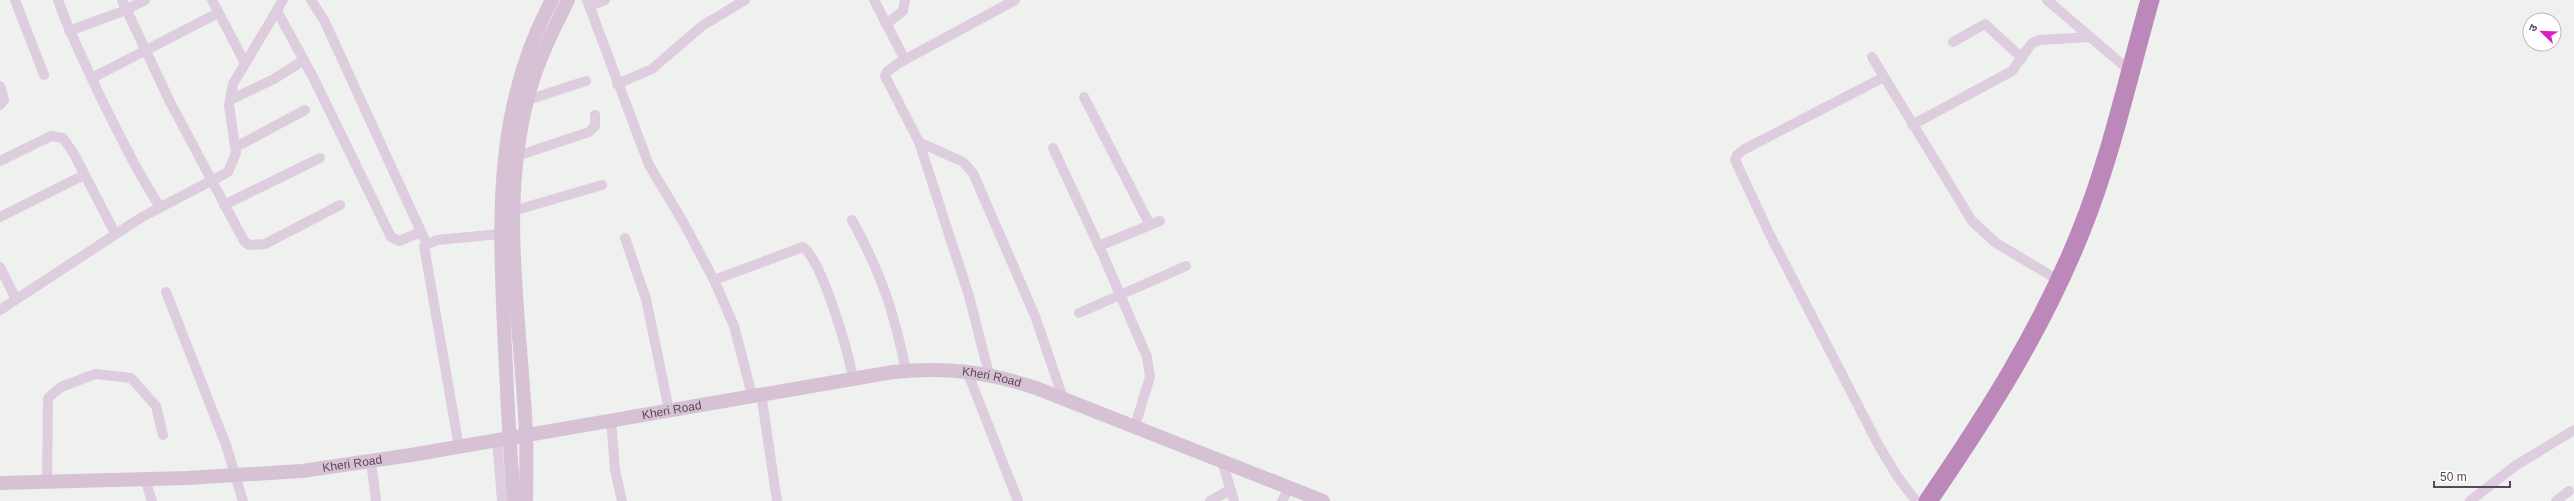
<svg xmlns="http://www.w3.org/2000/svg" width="2574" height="501" font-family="Arial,'Noto Sans Devanagari',sans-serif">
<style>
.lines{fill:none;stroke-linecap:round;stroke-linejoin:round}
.street{stroke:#decdde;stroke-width:10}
.secondary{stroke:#d7c1d5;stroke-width:14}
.highway{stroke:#bc87b9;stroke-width:19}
.labels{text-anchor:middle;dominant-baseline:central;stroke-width:3;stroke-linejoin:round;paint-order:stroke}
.street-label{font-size:12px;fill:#5b475b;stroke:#fff}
</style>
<rect width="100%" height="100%" fill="#eff1ee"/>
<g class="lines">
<!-- street -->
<g class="street">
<polyline points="15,0 44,75"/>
<path d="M 58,0 C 69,32 84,61 98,92 C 118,132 136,170 160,207"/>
<polyline points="122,0 170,102 244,241 249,245 265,244 340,205"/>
<polyline points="212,0 245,63"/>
<polyline points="311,0 324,20 424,238"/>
<polyline points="587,0 649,165 682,220 714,280 734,326 752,395"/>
<polyline points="874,0 905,60"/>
<polyline points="2047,0 2130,71"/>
<polyline points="589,6 605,0"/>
<polyline points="277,11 313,77 391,237 399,241 421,232"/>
<polyline points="886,24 903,11 905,0"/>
<polyline points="69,31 126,10 145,0"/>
<polyline points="1953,42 1985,24 2022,58"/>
<polyline points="1872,57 1972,221 1996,243 2060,281"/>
<polyline points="1884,77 1743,150 1737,155 1735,160 1769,233 1879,446 1897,476 1916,501"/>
<polyline points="92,78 218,13"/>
<polyline points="617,84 652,69 702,26 745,0"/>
<polyline points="0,86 4,100 0,105"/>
<polyline points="1084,97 1150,225"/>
<polyline points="230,100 274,79 304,60"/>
<polyline points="528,100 586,81"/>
<polyline points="1912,125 2012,71 2032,43 2040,40 2090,37"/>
<polyline points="919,142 963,162 973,173 1035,316 1063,398"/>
<polyline points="236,147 305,110"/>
<polyline points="1053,148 1103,255 1147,357 1150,377 1135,426"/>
<polyline points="517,156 589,132 595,126 595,115"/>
<polyline points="0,161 51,136 63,138 74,154 115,233"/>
<polyline points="224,205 320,158"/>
<polyline points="513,211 602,185"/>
<polyline points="0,217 84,175"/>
<path d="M 852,220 C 881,273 894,311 906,371"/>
<polyline points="625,238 646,299 669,410"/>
<polyline points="1099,246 1160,221"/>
<polyline points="0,267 16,299"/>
<path d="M 714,280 L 803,247 C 823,262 848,352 853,378"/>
<polyline points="166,292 226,445 243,501"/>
<polyline points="0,310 142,217 228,172 236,153 229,105 233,84 283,0"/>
<polyline points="1079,313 1186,266"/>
<polyline points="967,371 1018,501"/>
<polyline points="989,374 969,296 919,142 885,76 887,72 897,64 1015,0"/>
<polyline points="761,393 777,501"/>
<polyline points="611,420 615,470 622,501"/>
<polyline points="497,440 502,501"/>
<polyline points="459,447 424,246 437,240 500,234"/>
<polyline points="371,461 376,501"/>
<polyline points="1222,461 1234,501"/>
<polyline points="145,479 152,501"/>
<polyline points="47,482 48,398 61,387 95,374 131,378 156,406 163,435"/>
<polyline points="1210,501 1230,490"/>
<polyline points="1282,501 1289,488"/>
<polyline points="2470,501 2515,466 2574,430"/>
<polyline points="2556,501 2569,491"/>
</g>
<!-- secondary -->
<g class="secondary">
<path id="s1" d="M 0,483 L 187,478 L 302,471 L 411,455 L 893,372 C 948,367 984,371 1036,388 L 1323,501"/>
<path d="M 514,501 C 509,444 507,386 504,328 C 499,213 495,105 552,0"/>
<path d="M 526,501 C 526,479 527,457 526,435 C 521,318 497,200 531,86 C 540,56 554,28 568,0"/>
</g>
<!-- highway -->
<path class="highway" d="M 1928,501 C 1987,415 2042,329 2081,231 C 2111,157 2128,77 2150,0"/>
</g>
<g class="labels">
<!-- street labels -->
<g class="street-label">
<text stroke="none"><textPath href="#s1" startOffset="1001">Kheri Road</textPath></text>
<text stroke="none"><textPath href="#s1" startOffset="677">Kheri Road</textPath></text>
<text stroke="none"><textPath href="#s1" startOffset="353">Kheri Road</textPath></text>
</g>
</g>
<!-- north arrow -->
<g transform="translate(2542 32) rotate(293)"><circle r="19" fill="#ffffff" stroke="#bdb5bd"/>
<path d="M0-3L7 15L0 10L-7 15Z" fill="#da1fc7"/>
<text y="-6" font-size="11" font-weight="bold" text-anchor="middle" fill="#5b475b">उ</text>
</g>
<!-- scale -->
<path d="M2434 481v6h76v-6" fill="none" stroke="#5b475b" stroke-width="2"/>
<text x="2440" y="481" font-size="12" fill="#5b475b" stroke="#ffffff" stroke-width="3" paint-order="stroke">50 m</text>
</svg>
